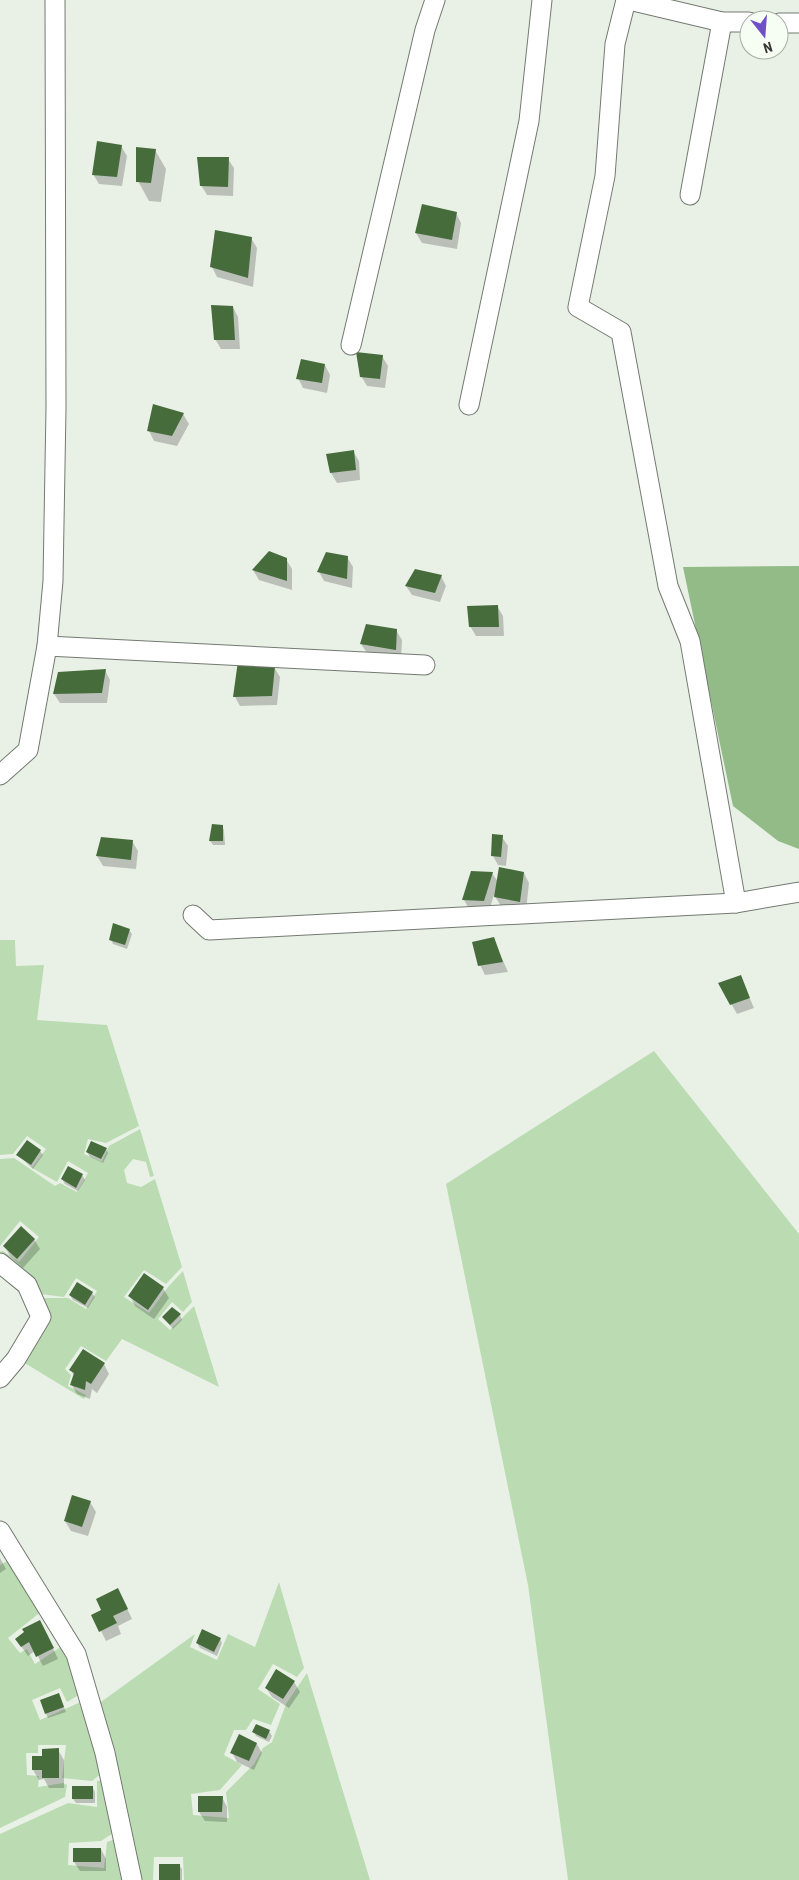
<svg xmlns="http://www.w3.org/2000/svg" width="799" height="1880" font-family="'Roboto Condensed',sans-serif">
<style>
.green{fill:#bbdcb2}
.forest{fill:#92bb87}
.shadow{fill:#0003}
.building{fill:#476c3c}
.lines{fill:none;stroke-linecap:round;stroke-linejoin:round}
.minor-casing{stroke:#737a71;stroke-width:21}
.minor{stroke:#fff;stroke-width:19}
</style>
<rect width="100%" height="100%" fill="#e9f1e7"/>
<!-- green -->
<g class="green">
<polygon points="0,940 15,940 16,966 44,965 37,1020 107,1025 139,1126 106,1143 88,1139 84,1154 102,1162 109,1146 140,1129 154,1176 150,1177 146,1162 133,1159 124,1170 127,1183 141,1187 155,1179 182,1267 166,1284 144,1270 124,1297 149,1313 168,1287 183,1271 192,1302 183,1312 172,1302 158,1319 170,1330 194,1306 219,1387 122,1339 106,1361 81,1346 65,1369 71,1375 68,1386 86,1395 84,1399 23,1362 51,1315 42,1298 68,1298 86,1309 97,1291 76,1278 64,1297 40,1294 0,1259 0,1252 3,1251 19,1262 39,1237 20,1221 0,1246 0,1159 14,1158 55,1186 60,1183 77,1192 88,1173 68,1161 57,1182 32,1168 46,1149 27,1136 13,1154 0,1155"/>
<polygon points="654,1051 799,1234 799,1880 568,1880 528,1585 446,1184"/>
<polygon points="12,1558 42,1611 8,1638 20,1653 27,1649 35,1664 62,1646 73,1663 82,1693 67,1702 60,1688 32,1700 40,1720 83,1701 103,1772 92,1781 62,1778 66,1745 38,1745 38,1753 26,1753 27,1775 39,1776 38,1787 63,1783 67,1785 65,1797 0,1828 0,1565"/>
<polygon points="279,1582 304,1668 297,1677 273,1664 258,1689 280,1704 271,1725 253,1719 246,1730 234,1730 224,1755 242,1765 220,1790 191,1794 193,1815 229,1818 226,1792 254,1764 263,1748 272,1742 286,1704 307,1673 370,1880 184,1880 183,1857 154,1857 153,1880 135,1880 94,1707 195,1634 190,1647 217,1660 228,1634 255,1647"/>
<polygon points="107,1779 115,1832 101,1841 69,1843 68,1865 104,1868 107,1842 118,1838 126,1880 0,1880 0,1834 68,1803 97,1807 97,1781"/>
</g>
<!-- forest -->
<polygon class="forest" points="799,566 799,849 778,841 733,806 683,567"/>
<!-- shadow -->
<g class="shadow">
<polygon points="121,146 127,156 122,186 99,184 93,174"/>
<polygon points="155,150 166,169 161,202 149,201 138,181"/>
<polygon points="228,159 234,168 233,196 207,195 201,185"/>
<polygon points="456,213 461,223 457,249 422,243 416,233"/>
<polygon points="251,238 257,248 253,287 217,277 212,267"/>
<polygon points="233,307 238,317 240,349 221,349 215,339"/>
<polygon points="382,356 388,366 385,388 367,386 361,376"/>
<polygon points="325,365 330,375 327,393 303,388 298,378"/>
<polygon points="183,414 189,424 177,446 154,441 149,431"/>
<polygon points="353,451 359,461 360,480 337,483 331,473"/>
<polygon points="269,553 286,559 292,569 292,590 259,580 253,570"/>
<polygon points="347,557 353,567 352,588 324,581 319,572"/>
<polygon points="441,576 446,586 440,602 412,595 406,586"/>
<polygon points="497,606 503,616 504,636 476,636 470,626"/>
<polygon points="396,630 402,640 401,659 367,653 361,644"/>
<polygon points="274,667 280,677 277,705 240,706 235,697"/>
<polygon points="105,670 110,680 107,703 60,703 54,694"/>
<polygon points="222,826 224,830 225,845 213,845 210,841"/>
<polygon points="502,837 508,846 506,866 498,865 493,856"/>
<polygon points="132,841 138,851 136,869 103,866 97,856"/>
<polygon points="492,873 498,882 524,873 529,883 526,911 501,906 494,895 489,911 469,909 464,900"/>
<polygon points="129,930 132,934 127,949 113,944 111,940"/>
<polygon points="493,938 508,972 485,975 480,965"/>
<polygon points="740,976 754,1008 737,1014 720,984"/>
<polygon points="106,1149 108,1153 103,1163 90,1157 87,1152"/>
<polygon points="40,1151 43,1155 33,1169 18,1155"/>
<polygon points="82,1175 85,1180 78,1191 65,1184 62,1179"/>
<polygon points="34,1239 40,1249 23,1268 10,1256 5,1247"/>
<polygon points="163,1288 169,1298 154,1319 135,1306 130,1296"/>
<polygon points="92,1293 95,1297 88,1308 73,1300 70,1295"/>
<polygon points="180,1315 182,1320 173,1329 163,1317"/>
<polygon points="104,1364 109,1374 97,1393 92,1389 90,1399 77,1394 71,1384 74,1376 71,1370"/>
<polygon points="90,1502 96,1512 88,1536 71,1531 65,1521"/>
<polygon points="0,1558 6,1569 0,1573"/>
<polygon points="123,1600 132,1619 118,1626 121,1634 106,1641 101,1631"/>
<polygon points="45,1631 58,1659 43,1666 35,1651 28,1656 16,1639"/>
<polygon points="220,1639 222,1643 217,1656 200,1648 197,1643"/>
<polygon points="294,1682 300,1692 289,1708 272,1697 266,1688"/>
<polygon points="61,1699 66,1712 48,1718 46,1714"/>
<polygon points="257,1725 269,1731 272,1736 269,1742 256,1736 254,1732"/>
<polygon points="257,1744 262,1753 254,1770 237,1762 232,1752"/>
<polygon points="58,1750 64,1760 64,1788 49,1788 44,1779 39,1780 33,1770 43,1758"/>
<polygon points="93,1788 95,1792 95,1803 76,1803 73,1799"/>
<polygon points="222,1797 227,1807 227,1822 205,1821 199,1812"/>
<polygon points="101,1849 106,1859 106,1871 80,1871 74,1862"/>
<polygon points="179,1865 182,1869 182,1880 160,1880"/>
</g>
<!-- building -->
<g class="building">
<polygon points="97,141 122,145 117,177 92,175"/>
<polygon points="136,147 156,149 151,183 136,182"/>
<polygon points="197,157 229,157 228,187 200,186"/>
<polygon points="422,204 457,212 452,240 415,233"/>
<polygon points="215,230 252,237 248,278 210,267"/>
<polygon points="211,305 233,306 235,340 214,340"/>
<polygon points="356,352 383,355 380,379 360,377"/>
<polygon points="301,359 325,364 322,383 296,379"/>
<polygon points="153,404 184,413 172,436 147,431"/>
<polygon points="354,450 356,470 330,473 326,454"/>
<polygon points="269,551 287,558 287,581 252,570"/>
<polygon points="326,552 348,556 347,579 317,572"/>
<polygon points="415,569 442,575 435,593 405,586"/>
<polygon points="498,605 499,627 469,627 467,606"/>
<polygon points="366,624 397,629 396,650 360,644"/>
<polygon points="238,661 275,666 272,696 233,697"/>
<polygon points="106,669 102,693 53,694 58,672"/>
<polygon points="212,824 223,825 223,841 209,841"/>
<polygon points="492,834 503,835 501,857 491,856"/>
<polygon points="101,837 133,840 131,860 96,856"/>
<polygon points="499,867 524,872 520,902 494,897"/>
<polygon points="471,871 493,872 484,901 462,900"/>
<polygon points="113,923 130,929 125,945 109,940"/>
<polygon points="494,937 503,962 478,966 472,942"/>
<polygon points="741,975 750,998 730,1005 718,983"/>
<polygon points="27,1140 41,1150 31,1165 16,1155"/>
<polygon points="91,1141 107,1148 101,1159 86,1152"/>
<polygon points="68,1166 83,1174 76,1188 61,1179"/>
<polygon points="21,1226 35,1239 17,1259 3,1246"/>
<polygon points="144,1273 164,1287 148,1310 128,1296"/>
<polygon points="77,1282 93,1292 85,1305 69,1295"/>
<polygon points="172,1307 181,1314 170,1325 162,1317"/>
<polygon points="83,1349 105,1363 91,1384 86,1381 85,1390 70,1385 74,1373 69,1370"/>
<polygon points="72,1495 91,1501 82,1527 64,1521"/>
<polygon points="118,1588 128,1609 113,1616 117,1623 99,1632 91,1615 101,1610 96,1599"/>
<polygon points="40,1620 54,1648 36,1657 29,1642 21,1647 15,1639 24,1632 22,1629"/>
<polygon points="202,1629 221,1638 214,1652 196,1643"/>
<polygon points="276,1669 295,1681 283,1699 265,1688"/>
<polygon points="59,1693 64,1707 45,1714 40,1700"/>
<polygon points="256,1724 270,1730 266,1739 252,1732"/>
<polygon points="239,1734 257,1743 249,1761 230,1753"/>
<polygon points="59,1748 59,1778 42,1778 42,1770 32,1770 32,1756 42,1756 42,1749"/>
<rect x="72" y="1786" width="21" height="13"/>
<polygon points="198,1796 223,1796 222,1812 198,1812"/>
<rect x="73" y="1848" width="28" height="14"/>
<rect x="159" y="1864" width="21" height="16"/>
</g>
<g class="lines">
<defs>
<g id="minor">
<polyline points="626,0 615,44 605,176 578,307 621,332 668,586 690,641 736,903"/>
<polyline points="629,0 722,22 749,22"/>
<polyline points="779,23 799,23"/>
<polyline points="690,195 722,22"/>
<polyline points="351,345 425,30 435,0"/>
<polyline points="469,405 529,121 542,0"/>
<polyline points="47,646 425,665"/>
<polyline points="0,775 28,750 47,646 53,581 56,408 55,0"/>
<polyline points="193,915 209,930 736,903 799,892"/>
<polyline points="0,1263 27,1285 41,1317 16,1359 0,1378"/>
<polyline points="0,1531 76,1654 105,1753 132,1880"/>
</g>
</defs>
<!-- minor casing -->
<use href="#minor" class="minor-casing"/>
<!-- minor -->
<use href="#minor" class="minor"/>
</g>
<!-- north arrow -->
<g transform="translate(764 35) rotate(163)"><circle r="24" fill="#f6fef4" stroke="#a9afa8"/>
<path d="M0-4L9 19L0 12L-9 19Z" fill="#7050c9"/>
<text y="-8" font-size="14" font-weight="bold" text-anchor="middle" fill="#363935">N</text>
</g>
</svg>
